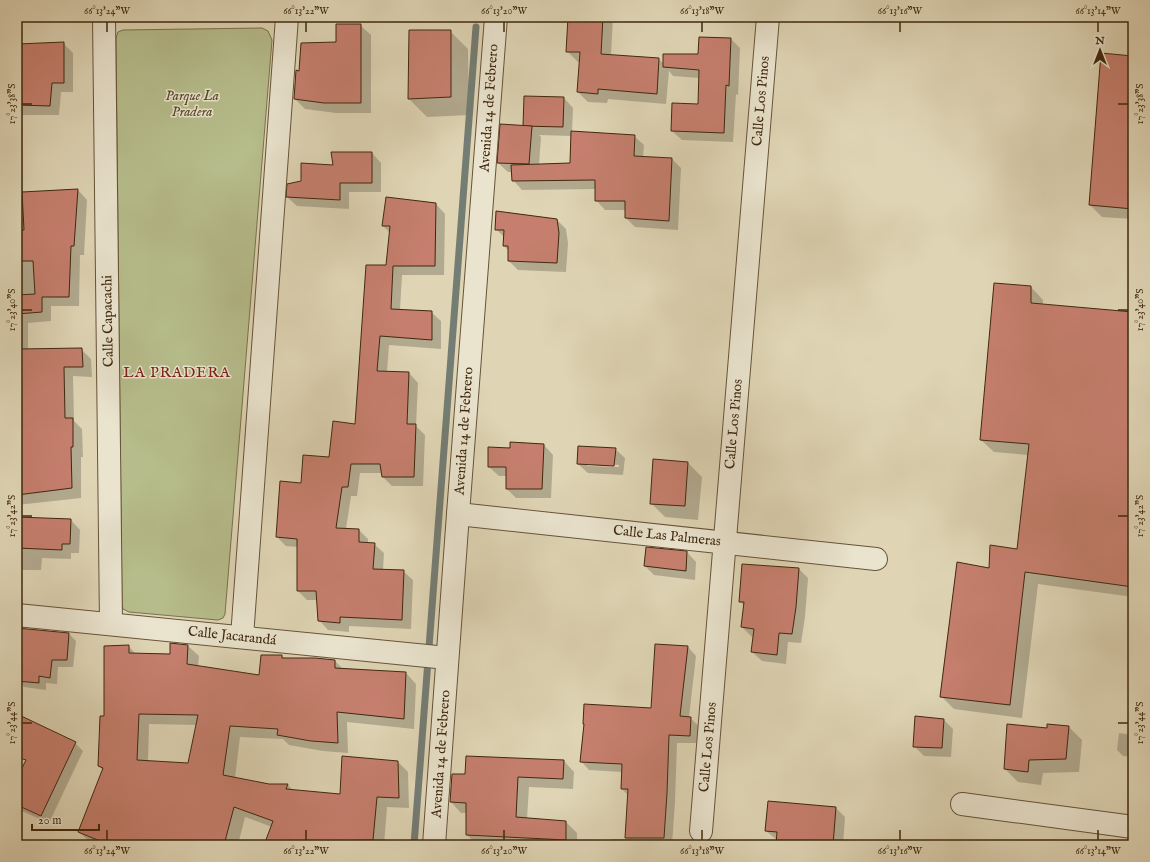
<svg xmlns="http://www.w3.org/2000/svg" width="1150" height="862" font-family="'IM FELL English',serif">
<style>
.green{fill:#b6bc8b;stroke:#7a724c}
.shadow{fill:#0003;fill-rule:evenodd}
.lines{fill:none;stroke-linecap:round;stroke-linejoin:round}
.stream{stroke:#747d74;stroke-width:7}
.building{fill:#c67f6e;stroke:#3f280e;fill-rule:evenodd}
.minor-casing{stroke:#675338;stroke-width:24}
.minor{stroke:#eae4cf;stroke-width:22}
.ticks{fill:none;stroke:#3f280e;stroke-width:1.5}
.labels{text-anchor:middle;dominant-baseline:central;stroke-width:3;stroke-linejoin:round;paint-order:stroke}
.park-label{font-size:14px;font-style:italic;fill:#574627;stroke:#eae4cf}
.street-label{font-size:14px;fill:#3f280e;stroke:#eae4cf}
.neighbourhood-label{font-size:15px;letter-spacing:1px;fill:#7a1f14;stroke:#eae4cf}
.neatline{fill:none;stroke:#3f280e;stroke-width:1.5}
.ticks-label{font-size:10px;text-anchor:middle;fill:#3f280e}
</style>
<rect width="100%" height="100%" fill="#dfd5b5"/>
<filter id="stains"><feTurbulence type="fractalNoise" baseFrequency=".005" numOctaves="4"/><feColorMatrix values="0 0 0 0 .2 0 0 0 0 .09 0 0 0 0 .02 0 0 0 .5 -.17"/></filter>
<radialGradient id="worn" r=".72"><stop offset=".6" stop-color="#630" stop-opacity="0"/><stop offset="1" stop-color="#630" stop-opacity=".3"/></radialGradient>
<!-- green -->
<polygon class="green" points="262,28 268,31 272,40 225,614 223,618 218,620 129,612 123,609 122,604 116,38 118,32 123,30"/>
<!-- shadow -->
<g class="shadow">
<polygon points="569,17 613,17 611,55 659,59 664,64 699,55 731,39 740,48 738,95 736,94 733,142 682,140 672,131 699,105 700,78 673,76 669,71 666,104 608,99 607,103 588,102 578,92 580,62 578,62 568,52"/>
<polygon points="360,25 371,35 371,113 336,113 305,109 295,99 300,72"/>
<polygon points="450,31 468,49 469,115 427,117 409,99"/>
<polygon points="63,43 73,53 73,92 61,92 59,115 22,115 23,191 27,193 78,190 87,200 84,255 80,255 79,306 51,306 51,321 28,323 28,350 81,349 91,359 92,377 73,376 74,421 82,429 83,457 81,457 81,498 17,505 17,64"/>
<polygon points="1133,57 1133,219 1102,217 1090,205"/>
<path d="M 564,98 L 573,108 L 572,132 L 634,136 L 644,145 L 643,157 L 672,159 L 681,168 L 678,230 L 635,227 L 626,218 L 626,210 L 605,210 L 596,200 L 596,189 L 522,190 L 513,180 L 512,172 L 508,172 L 498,163 L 524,127 ZM 539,135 L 572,136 L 571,164 L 539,165 L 541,137 Z"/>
<polygon points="372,153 381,163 381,192 349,192 349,209 297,206 287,197 302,182 334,166"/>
<polygon points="436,204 445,214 444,275 402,275 400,310 431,312 441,321 441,349 389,345 387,372 409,373 418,383 416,426 425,435 423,486 392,486 383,477 382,473 360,473 357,496 351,496 346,529 359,530 368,539 368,543 374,544 384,553 383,570 403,571 413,580 411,629 349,626 349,632 328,630 319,620 318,600 307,600 298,591 298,547 286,546 277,537 302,484 330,458 356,425 387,266 391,234 383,226"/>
<polygon points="557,220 566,229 568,243 566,272 518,270 509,261 509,251 504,246 505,238 496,229"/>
<polygon points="1031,287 1043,300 1043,305 1133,313 1133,597 1038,584 1022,718 954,709 941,696 990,569 1018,550 1028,455 994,452 981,440"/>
<polygon points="544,445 553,455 551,498 516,498 507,489 507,476 499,476 489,467 512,450"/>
<path d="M 615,449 L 625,458 L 623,475 L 588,473 L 578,464 ZM 587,463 L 619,465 L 619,467 L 587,466 Z"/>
<polygon points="688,463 702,477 698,520 665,517 651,503"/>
<polygon points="17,518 71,520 80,530 79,553 71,553 71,559 42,558 41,570 17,570"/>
<polygon points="687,552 696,562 695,580 654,575 645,566"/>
<polygon points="799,569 808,578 805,617 801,643 788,642 786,664 762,661 752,652 754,637 752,637 742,627 744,606 740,601"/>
<polygon points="17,629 69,634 76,641 73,667 58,667 57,684 46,683 46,690 24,687 17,680 19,660 17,660"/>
<path d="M 128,646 L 136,654 L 171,655 L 188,646 L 199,656 L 198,667 L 260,676 L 282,656 L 285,659 L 335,661 L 344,670 L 406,673 L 416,684 L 414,729 L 347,722 L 348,753 L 323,751 L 289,745 L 283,739 L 240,737 L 235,778 L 269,785 L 288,785 L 294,791 L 341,795 L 398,762 L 408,772 L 409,808 L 387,807 L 384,845 L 265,845 L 272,827 L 245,817 L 238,845 L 97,845 L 90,842 L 79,832 L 103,770 L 99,766 L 105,717 ZM 149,724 L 197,725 L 189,764 L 148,761 Z"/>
<polygon points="688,647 696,656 689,717 690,718 699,726 698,743 677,743 675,802 672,845 612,845 612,839 626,839 629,796 622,789 622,772 589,770 581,761 652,709"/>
<polygon points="916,717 944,720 953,729 951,757 924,756 914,746"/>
<polygon points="1069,727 1082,740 1079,772 1043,773 1041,785 1018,782 1005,769 1048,730"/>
<polygon points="1119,733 1133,735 1133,757 1123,756 1117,750"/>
<polygon points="75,743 83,751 49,823 17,809 17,781"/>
<polygon points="1133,760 1133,775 1132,774"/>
<polygon points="564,761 574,772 573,789 529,787 527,819 566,822 577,833 577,845 477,845 467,835 467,813 461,813 451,802 453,775 466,775"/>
<polygon points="769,802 836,808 845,817 843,845 777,845 777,840 766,831"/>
</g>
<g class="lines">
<!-- stream -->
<polyline class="stream" points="414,845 476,27"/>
</g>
<!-- building -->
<g class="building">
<polygon points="568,17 603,17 601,54 659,58 657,94 598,89 598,94 577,92 580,52 566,52"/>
<polygon points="336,24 361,24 361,103 324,103 294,99 296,70 299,71 301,43 336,42"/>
<polygon points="409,30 451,30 451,97 408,99"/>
<polygon points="699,37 731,38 729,86 726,85 724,133 671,131 672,103 698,104 699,70 663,67 663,54 698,54"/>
<polygon points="64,42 64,83 52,83 50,106 17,105 17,63 19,63 18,44"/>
<polygon points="1101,53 1133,56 1133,209 1089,205"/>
<polygon points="524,96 564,97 563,127 523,126"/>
<polygon points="500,124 532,126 529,164 497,163"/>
<polygon points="571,131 635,135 634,156 672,158 669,221 625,218 625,201 595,201 595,180 512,181 511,165 570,163"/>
<polygon points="331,152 372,152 372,183 340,183 340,200 286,197 287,184 301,181 301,163 333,165"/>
<polygon points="78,189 74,246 71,246 69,297 42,297 42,312 17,314 17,295 35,294 33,261 21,261 21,230 24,230 22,192"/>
<polygon points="386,197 436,203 435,266 393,266 391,309 432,311 432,340 380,336 377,371 409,372 407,424 416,424 414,477 382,477 380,464 351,464 348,487 342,487 336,528 359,529 359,542 375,543 373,569 404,570 402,620 340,617 340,623 318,621 316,591 297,591 297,539 276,537 280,481 301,483 303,455 329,457 333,421 355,424 366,265 386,265 390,226 382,226"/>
<polygon points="496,211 557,219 559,233 557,263 508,261 508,246 503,246 504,230 495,230"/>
<polygon points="994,283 1031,286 1031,303 1133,312 1133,587 1025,572 1010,705 940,697 957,562 989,568 990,545 1017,549 1029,444 980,440"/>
<polygon points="82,348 83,367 64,367 65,418 73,418 73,447 71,447 72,488 17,495 17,349"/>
<polygon points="510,442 544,444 542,489 506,489 506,467 488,467 488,447 510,448"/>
<polygon points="578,446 616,448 614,466 577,464"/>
<polygon points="653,459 688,462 685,506 650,504"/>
<polygon points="17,517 71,519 70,544 62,544 62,550 17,548"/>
<polygon points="646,547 687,551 686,571 644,566"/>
<polygon points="742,564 799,568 796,607 792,634 779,633 777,655 751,652 754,629 741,627 744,602 739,602"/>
<polygon points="17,628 69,633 67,660 52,660 50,678 39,676 39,683 17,681 19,655 17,654"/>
<path d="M 170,643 L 188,645 L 187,664 L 259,675 L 261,655 L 282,655 L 282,658 L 315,658 L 335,660 L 335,668 L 406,672 L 404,719 L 337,712 L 338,743 L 311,741 L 277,735 L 278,729 L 230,726 L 223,775 L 269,784 L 288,784 L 286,789 L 340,794 L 342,756 L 398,761 L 399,798 L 377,797 L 373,840 L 328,841 L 327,845 L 264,845 L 273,821 L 234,807 L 224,845 L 110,845 L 78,832 L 103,768 L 98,766 L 100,716 L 104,716 L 104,646 L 129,645 L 129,653 L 170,654 ZM 139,714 L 198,715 L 188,763 L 137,760 Z"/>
<polygon points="655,644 688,646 680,716 691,717 690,736 669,735 667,793 664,838 625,838 628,789 621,789 622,764 580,762 584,724 583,724 584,704 651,708"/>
<polygon points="17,714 76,742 41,816 17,805 17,778 26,760 17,757"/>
<polygon points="915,716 944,719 942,748 913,747"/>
<polygon points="1007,724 1047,728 1047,724 1069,726 1066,759 1029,760 1028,772 1004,769"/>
<polygon points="466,756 564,760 563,779 518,777 516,817 566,821 566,840 466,835 466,803 450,802 452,774 465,774"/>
<polygon points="768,801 836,807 833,845 776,845 777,832 765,831"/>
</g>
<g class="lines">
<defs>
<g id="minor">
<polyline points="104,17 111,624"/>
<polyline points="458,514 876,559"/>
<polyline points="17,615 447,658"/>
<polyline points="242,637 287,17"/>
<polyline points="962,804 1133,827"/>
<polyline points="701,831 768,17"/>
<polyline points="434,845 458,514 496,17"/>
</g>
</defs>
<!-- minor casing -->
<use href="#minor" class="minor-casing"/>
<!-- minor -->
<use href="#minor" class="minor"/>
</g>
<!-- ticks -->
<path class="ticks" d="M 107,22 L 107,32M 306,22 L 306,32M 504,22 L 504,32M 702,22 L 702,32M 900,22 L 900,32M 1098,22 L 1098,32M 22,104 L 32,104M 1118,104 L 1128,104M 22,310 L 32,310M 1118,310 L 1128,310M 22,516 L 32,516M 1118,516 L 1128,516M 22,723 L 32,723M 1118,723 L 1128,723M 107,830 L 107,840M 306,830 L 306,840M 504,830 L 504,840M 702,830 L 702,840M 900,830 L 900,840M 1098,830 L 1098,840"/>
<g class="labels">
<!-- park labels -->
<g class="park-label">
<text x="192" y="96">Parque La<tspan x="192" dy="16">Pradera</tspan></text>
</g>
<!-- street labels -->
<g class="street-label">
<text transform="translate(761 101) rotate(-85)">Calle Los Pinos</text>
<text transform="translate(489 108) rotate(-86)">Avenida 14 de Febrero</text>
<text transform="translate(108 321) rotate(-91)">Calle Capacachi</text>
<text transform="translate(734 424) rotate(-85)">Calle Los Pinos</text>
<text transform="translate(464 431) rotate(-86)">Avenida 14 de Febrero</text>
<text transform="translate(667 536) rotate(6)">Calle Las Palmeras</text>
<text transform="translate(232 636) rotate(6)">Calle Jacarandá</text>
<text transform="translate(708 747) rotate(-85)">Calle Los Pinos</text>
<text transform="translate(441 754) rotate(-86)">Avenida 14 de Febrero</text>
</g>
<!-- neighbourhood labels -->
<g class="neighbourhood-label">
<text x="177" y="372">LA PRADERA</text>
</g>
</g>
<!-- margin -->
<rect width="1150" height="862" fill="none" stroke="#dfd5b5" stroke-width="44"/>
<!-- north arrow -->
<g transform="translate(1100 50)" stroke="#eae4cf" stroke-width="3" paint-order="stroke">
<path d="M0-3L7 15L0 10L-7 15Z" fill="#3f280e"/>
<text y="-6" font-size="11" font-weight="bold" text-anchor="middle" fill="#3f280e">N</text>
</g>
<!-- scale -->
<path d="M32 824v6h67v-6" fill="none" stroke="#3f280e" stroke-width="2"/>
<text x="38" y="824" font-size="12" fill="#3f280e" stroke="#eae4cf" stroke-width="3" paint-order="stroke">20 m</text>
<rect x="22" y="22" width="1106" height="818" class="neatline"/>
<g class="ticks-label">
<text x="107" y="14">66°13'24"W</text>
<text x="306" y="14">66°13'22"W</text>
<text x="504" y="14">66°13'20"W</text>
<text x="702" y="14">66°13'18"W</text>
<text x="900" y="14">66°13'16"W</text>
<text x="1098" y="14">66°13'14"W</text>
<text transform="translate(11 104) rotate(-90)" y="4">17°23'38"S</text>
<text transform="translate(1139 104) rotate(-90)" y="4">17°23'38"S</text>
<text transform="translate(11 310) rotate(-90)" y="4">17°23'40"S</text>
<text transform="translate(1139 310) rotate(-90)" y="4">17°23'40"S</text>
<text transform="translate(11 516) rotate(-90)" y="4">17°23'42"S</text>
<text transform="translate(1139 516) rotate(-90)" y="4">17°23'42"S</text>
<text transform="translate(11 723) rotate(-90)" y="4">17°23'44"S</text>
<text transform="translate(1139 723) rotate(-90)" y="4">17°23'44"S</text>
<text x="107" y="854">66°13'24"W</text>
<text x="306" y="854">66°13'22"W</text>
<text x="504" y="854">66°13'20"W</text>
<text x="702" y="854">66°13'18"W</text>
<text x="900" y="854">66°13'16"W</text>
<text x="1098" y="854">66°13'14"W</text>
</g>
<rect width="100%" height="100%" filter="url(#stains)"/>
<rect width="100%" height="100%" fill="url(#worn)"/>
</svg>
